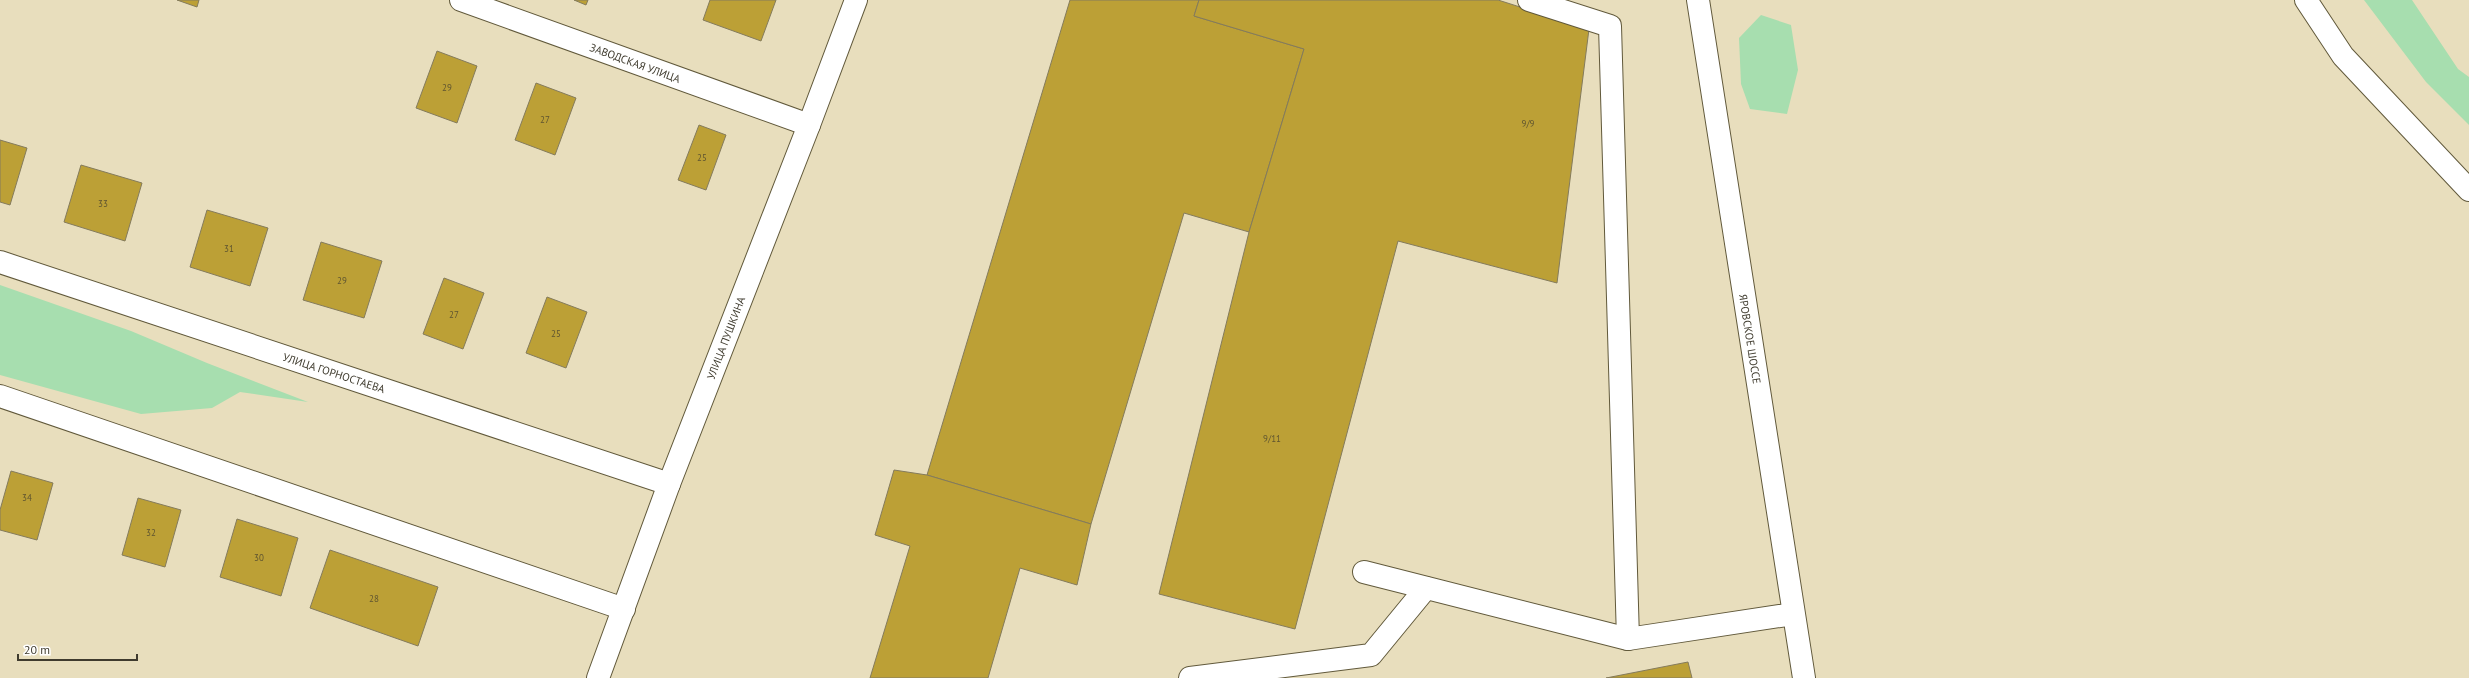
<svg xmlns="http://www.w3.org/2000/svg" width="2469" height="678" font-family="'PT Sans',sans-serif">
<style>
.green{fill:#a7deaf}
.building{fill:#bca036;stroke:#847b5c}
.lines{fill:none;stroke-linecap:round;stroke-linejoin:round}
.minor-casing{stroke:#61593b;stroke-width:24}
.major-casing{stroke:#61593b;stroke-width:24}
.minor{stroke:#fff;stroke-width:22}
.major{stroke:#fff;stroke-width:22}
.labels{text-anchor:middle;dominant-baseline:central;stroke-width:3.5;stroke-linejoin:round;paint-order:stroke}
.number-label{font-size:9px;fill:#5e5430}
.street-label{font-size:11px;fill:#3f3b2e;stroke:#fff}
</style>
<rect width="100%" height="100%" fill="#e8debd"/>
<!-- green -->
<g class="green">
<polygon points="2364,0 2412,0 2458,69 2469,77 2469,125 2426,82"/>
<polygon points="1761,15 1791,25 1798,70 1787,114 1750,109 1741,84 1739,38"/>
<polygon points="0,285 131,331 207,363 308,402 240,392 212,408 141,414 0,375"/>
</g>
<!-- building -->
<g class="building">
<polygon points="177,0 199,0 197,7"/>
<polygon points="574,0 588,0 586,5"/>
<polygon points="710,0 776,0 761,41 703,20"/>
<polygon points="1070,0 1199,0 1194,16 1304,49 1249,232 1184,213 1091,524 927,475"/>
<polygon points="1199,0 1498,0 1589,29 1557,283 1398,241 1295,629 1159,594 1249,232 1304,49 1194,16"/>
<polygon points="437,51 477,66 457,123 416,108"/>
<polygon points="536,83 576,98 555,155 515,140"/>
<polygon points="699,125 726,135 706,190 678,180"/>
<polygon points="0,140 27,148 10,205 0,202"/>
<polygon points="81,165 142,183 125,241 64,222"/>
<polygon points="207,210 268,228 250,286 190,267"/>
<polygon points="321,242 382,261 364,318 303,300"/>
<polygon points="444,278 484,293 463,349 423,334"/>
<polygon points="547,297 587,312 566,368 526,353"/>
<polygon points="894,470 927,475 1091,524 1077,585 1020,568 988,678 870,678 910,546 875,535"/>
<polygon points="11,471 53,483 37,540 0,530 0,510"/>
<polygon points="138,498 181,510 165,567 122,555"/>
<polygon points="237,519 298,538 281,596 220,577"/>
<polygon points="330,550 438,587 418,646 310,608"/>
<polygon points="1688,662 1692,678 1606,678"/>
</g>
<g class="lines">
<defs>
<g id="minor">
<polyline points="461,0 809,125"/>
<polyline points="1529,0 1610,26 1628,639"/>
<polyline points="2306,0 2343,56 2469,190"/>
<polyline points="0,262 669,484"/>
<polyline points="0,396 624,609"/>
<polyline points="1364,572 1628,639 1793,614"/>
<polyline points="598,678 669,484 809,125 856,0"/>
<polyline points="1190,678 1371,655 1426,588"/>
</g>
<polyline id="major" points="1698,0 1804,678"/>
</defs>
<!-- minor casing -->
<use href="#minor" class="minor-casing"/>
<!-- major casing -->
<use href="#major" class="major-casing"/>
<!-- minor -->
<use href="#minor" class="minor"/>
<!-- major -->
<use href="#major" class="major"/>
</g>
<g class="labels">
<!-- number labels -->
<g class="number-label">
<text x="447" y="87">29</text>
<text x="545" y="119">27</text>
<text x="1528" y="123">9/9</text>
<text x="702" y="157">25</text>
<text x="103" y="203">33</text>
<text x="229" y="248">31</text>
<text x="342" y="280">29</text>
<text x="454" y="314">27</text>
<text x="556" y="333">25</text>
<text x="1272" y="438">9/11</text>
<text x="27" y="497">34</text>
<text x="151" y="532">32</text>
<text x="259" y="557">30</text>
<text x="374" y="598">28</text>
</g>
<!-- street labels -->
<g class="street-label">
<text transform="translate(635 63) rotate(20)">ЗАВОДСКАЯ УЛИЦА</text>
<text transform="translate(726 338) rotate(-69)">УЛИЦА ПУШКИНА</text>
<text transform="translate(1750 339) rotate(81)">ЯРОВСКОЕ ШОССЕ</text>
<text transform="translate(334 373) rotate(18)">УЛИЦА ГОРНОСТАЕВА</text>
</g>
</g>
<!-- scale -->
<path d="M18 654v6h119v-6" fill="none" stroke="#3f3b2e" stroke-width="2"/>
<text x="24" y="654" font-size="12" fill="#3f3b2e" stroke="#ffffff" stroke-width="3" paint-order="stroke">20 m</text>
</svg>
